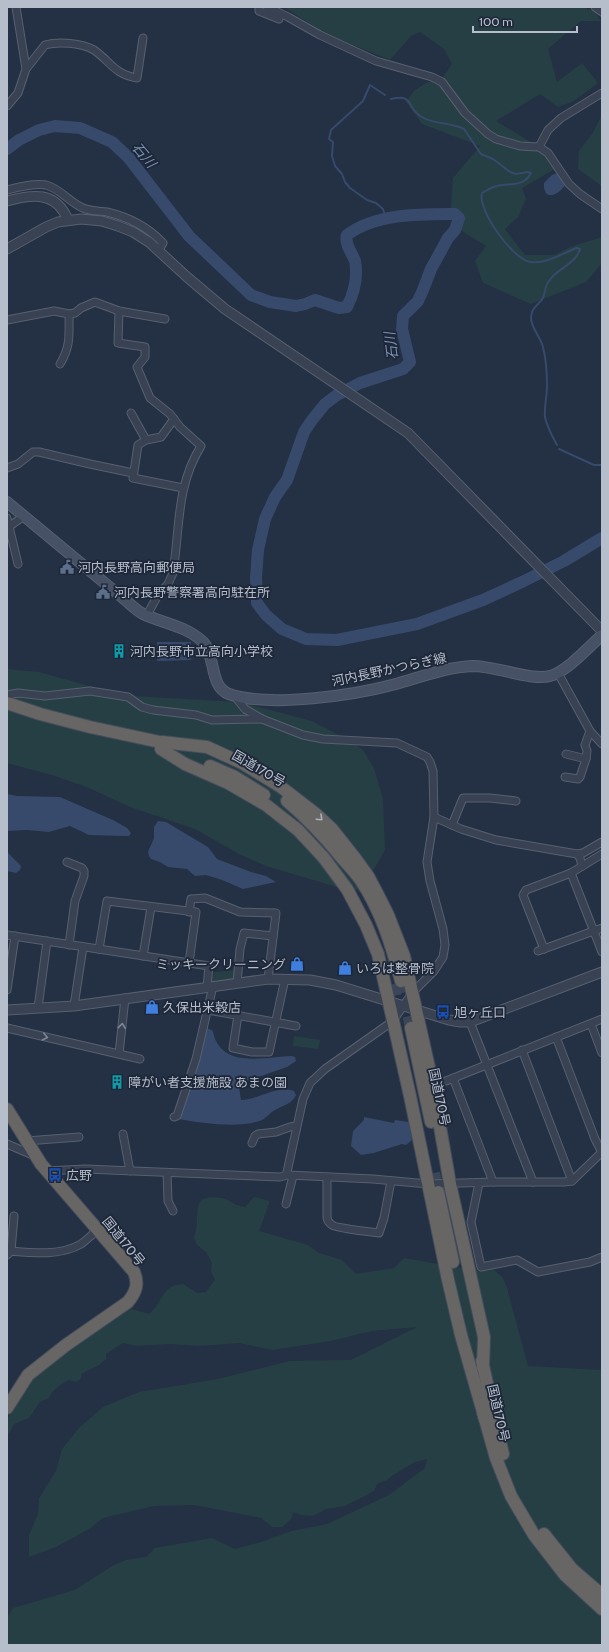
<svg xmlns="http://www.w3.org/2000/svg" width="609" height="1652" font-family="Cabin,'Noto Sans JP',sans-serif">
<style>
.green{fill:#263f44}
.water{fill:#374a6b}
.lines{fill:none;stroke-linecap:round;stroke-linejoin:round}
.stream{stroke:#374a6b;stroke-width:2}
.river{stroke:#374a6b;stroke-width:12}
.trunk-tunnel{stroke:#3a4558;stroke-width:12;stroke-dasharray:12 6;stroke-linecap:butt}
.minor-casing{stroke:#576070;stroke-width:9}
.tertiary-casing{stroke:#576070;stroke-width:11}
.secondary-casing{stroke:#576070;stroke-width:12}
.trunk-casing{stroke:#434d5d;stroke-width:14}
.minor{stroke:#394252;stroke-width:7}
.tertiary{stroke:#394252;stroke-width:9}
.secondary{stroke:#465166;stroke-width:10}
.trunk{stroke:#686664;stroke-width:12}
.oneway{stroke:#aab1bc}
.oneway2{stroke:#7e8695}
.labels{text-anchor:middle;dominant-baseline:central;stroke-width:3.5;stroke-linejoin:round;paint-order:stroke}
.poi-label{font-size:13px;fill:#b6becc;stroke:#1d2738;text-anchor:start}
.street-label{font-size:13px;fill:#b6becc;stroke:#1d2738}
.water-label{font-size:14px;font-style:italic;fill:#7b92b6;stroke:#1d2738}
</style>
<rect width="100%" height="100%" fill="#243043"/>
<!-- green -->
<g class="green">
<polygon points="284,7 583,7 595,12 601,21 581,21 548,49 557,82 582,63 598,83 574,101 558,107 540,94 496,121 539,147 555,169 522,188 526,199 518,217 505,229 525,255 554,255 573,246 602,237 602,263 586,282 531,304 483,283 475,261 486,246 460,230 451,207 453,178 480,146 422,124 406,102 414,91 426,83 443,77 452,64 444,49 420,32 411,36 390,60 326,34"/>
<polygon points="602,115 602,186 578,169 579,151 592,134"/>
<polygon points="7,669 39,672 100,689 132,696 240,702 312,721 346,739 363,750 374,768 383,799 385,850 366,883 354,892 266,866 239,854 195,829 130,807 89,788 55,776 7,763"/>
<polygon points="236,970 236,978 212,981 214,972"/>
<polygon points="294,1036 320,1040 318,1049 293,1046"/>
<path d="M 254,1197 L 270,1201 L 259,1231 L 308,1245 L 319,1253 L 342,1260 L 356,1274 L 394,1268 L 404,1258 L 479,1271 L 494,1270 L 503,1278 L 507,1288 L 528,1366 L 601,1370 L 602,1361 L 602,1645 L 7,1645 L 7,1618 L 13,1608 L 75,1590 L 112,1566 L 126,1560 L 146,1557 L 155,1548 L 212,1538 L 235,1549 L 261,1542 L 291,1531 L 327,1524 L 389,1495 L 425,1468 L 427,1459 L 415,1462 L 393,1475 L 387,1480 L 377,1484 L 374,1491 L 345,1506 L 326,1509 L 313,1516 L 302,1515 L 293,1512 L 291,1519 L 282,1527 L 272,1527 L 261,1518 L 194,1505 L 154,1506 L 103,1518 L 89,1529 L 56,1547 L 29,1557 L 29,1535 L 38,1514 L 39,1498 L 56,1471 L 62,1449 L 79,1428 L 103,1407 L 139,1392 L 218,1379 L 290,1361 L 351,1360 L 417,1327 L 372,1331 L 331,1341 L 272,1350 L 239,1343 L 200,1346 L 169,1344 L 136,1346 L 123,1343 L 106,1354 L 106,1359 L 99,1365 L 81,1374 L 81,1379 L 76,1382 L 69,1380 C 60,1385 53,1389 49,1398 L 40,1402 L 29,1418 L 14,1424 L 10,1432 L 7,1434 L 7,1419 L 30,1380 L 60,1354 L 129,1308 L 149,1314 C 164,1302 160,1286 183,1284 L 197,1293 L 206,1292 L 215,1280 L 211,1271 L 212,1263 L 206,1252 L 197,1245 L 194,1237 C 203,1215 186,1193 222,1198 C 230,1199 233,1206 245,1207 Z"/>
</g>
<!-- water -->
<g class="water">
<path d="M 559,172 L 566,184 C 559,195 543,203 544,183 L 552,175 Z"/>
<polygon points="157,642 191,642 191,660 157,661"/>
<polygon points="7,794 17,796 60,797 113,820 127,828 131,833 129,836 123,836 89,835 70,826 49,832 27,830 7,831"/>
<polygon points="158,821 166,822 208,847 217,859 251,872 266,876 276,882 243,889 222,880 206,875 195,876 187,869 168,867 160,862 151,859 149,856 148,852 154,838 154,827"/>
<polygon points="7,852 21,866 20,870 16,873 7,871"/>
<path d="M 206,1028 L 212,1030 C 214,1033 214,1038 216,1041 C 229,1067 268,1057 291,1056 L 295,1057 L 296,1061 L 287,1067 L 241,1083 L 239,1087 L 241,1100 C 258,1100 276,1085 294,1091 L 296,1095 C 293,1103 284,1105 277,1109 C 271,1111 268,1117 262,1120 C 242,1129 200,1123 179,1119 L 198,1064 Z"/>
<polygon points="364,1117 394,1123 395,1120 409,1122 412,1140 406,1145 402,1144 374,1153 361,1155 351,1146 353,1131 364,1120"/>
</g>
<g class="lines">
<!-- stream -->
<g class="stream">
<polyline points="385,95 370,85 363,101 331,130 329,139 333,142 332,156 335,166 342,174 345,182 350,188 367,200 376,203 383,209 386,219"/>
<path d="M 391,99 C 414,93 406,108 422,117 C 435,125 451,122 464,129 L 481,154 L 493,159 L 510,172 L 516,174 L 528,172 L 531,173 C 524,187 510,183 497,186 C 492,187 487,190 482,193 C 477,210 514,261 531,262 C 547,264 563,253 577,248 L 580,249 C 575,265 557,268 549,281 C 545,286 545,293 543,298 C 540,303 535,306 533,310 C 526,323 540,335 543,347 C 546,359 547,374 547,386 C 547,397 544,407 545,417 C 547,427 552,436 557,445"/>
<polyline points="559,449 594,465 602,465"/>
</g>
<!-- river -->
<path class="river" d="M 7,149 L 19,140 L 39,130 L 55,126 L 80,128 L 112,142 L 128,157 L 189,236 L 251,295 L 270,302 L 296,306 L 305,304 L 315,300 L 339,308 L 347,307 C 354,293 358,276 355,261 C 352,253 344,243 347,235 C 376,213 421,214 455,214 L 459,218 L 455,230 L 448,238 L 431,269 L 423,290 L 418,301 L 403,316 L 402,329 L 410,362 L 403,369 L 360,383 L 337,395 L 325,404 L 312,420 L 304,432 L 287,480 L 275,497 L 265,519 L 258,550 L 256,578 L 257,603 L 266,615 L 282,629 L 306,639 L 337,640 L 417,624 L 483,600 L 522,582 L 564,561 L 602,538"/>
<!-- trunk-tunnel -->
<g class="trunk-tunnel">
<polyline points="401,981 411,1028"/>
<polyline points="393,984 398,1004"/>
<polyline points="434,1173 438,1192"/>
</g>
<defs>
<g id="minor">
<polyline points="259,7 259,11 279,19"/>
<polyline points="267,7 288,17 320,35 376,61 432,77 442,82 465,113 488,134 496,139 520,146 539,147 548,153 569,184 580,194 602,209"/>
<polyline points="595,7 602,12"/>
<path d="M 26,69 L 45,45 C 58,41 82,43 94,50 C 111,62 114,74 137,78 L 143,38"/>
<polyline points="7,106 18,93 26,69 16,7"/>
<polyline points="539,147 548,130 561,118 602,93"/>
<path d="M 7,190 C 19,187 34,183 46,185 C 61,189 69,202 83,208 C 90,211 99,211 107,212 C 128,217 148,227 163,243 L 158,251"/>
<path d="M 119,311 L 118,343 L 145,347 L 145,357 L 137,367 L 150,398 L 170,414 L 180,427 L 201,446 C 176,486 180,528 173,573 L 168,584 L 158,595 L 147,615"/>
<polyline points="7,320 54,311 69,314 75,313 81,308 95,302 119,311 165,319"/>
<path d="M 60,364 C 71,346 69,334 69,314"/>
<polyline points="131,413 146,440 138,445 133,478 183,488"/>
<polyline points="146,440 161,437 174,419"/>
<polyline points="7,468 18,464 33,452 39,452 90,464 133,473"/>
<polyline points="7,518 18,564"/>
<polyline points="7,528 24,516"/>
<polyline points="558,673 590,731 602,744"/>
<polyline points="7,695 18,693 45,696 90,691 128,697 142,707 153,710 196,715 212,720 262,719"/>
<polyline points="234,695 245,709 262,719 303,735 323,739 397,743 427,757 430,762 433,771 434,817 427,862 430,881 443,929 445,945 443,957 434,971 412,993 393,1021 325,1069 310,1083 303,1099 287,1172 288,1175 373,1179 428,1184 493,1182 564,1182 572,1181 602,1152"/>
<polyline points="566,754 586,759"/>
<polyline points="565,777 578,779 580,777 586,759 587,751 585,745 590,731"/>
<polyline points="434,817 461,829 496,840 577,854 580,858 582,866"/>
<polyline points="452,825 463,798 490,798 516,801"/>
<polyline points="577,854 583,853 602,842"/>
<polyline points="67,862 82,868 84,871 84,876 75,901 69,945"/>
<polyline points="571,873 602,952"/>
<polyline points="189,912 191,899 205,898 240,912 276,913 268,979"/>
<polyline points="7,935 209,966 207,987"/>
<polyline points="99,949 107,901 196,912 189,963"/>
<polyline points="544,949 523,895 526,890 571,873 602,854"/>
<polyline points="538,951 602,928"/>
<polyline points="143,956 151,907"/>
<polyline points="237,983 240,949 244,933 273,936"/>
<polyline points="7,990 15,936"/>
<polyline points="74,1006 83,947"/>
<polyline points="38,1008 47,941"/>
<polyline points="208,1010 296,1026"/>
<polyline points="238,1015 233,1048 252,1052 269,1052 285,979"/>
<polyline points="470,1022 533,1182"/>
<polyline points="591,1024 602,1053"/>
<polyline points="7,1028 140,1059"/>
<polyline points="556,1037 595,1139 602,1153"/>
<polyline points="522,1050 572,1181"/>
<polyline points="119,1054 125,998"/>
<polyline points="453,1078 493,1182"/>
<polyline points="446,1081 602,1019"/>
<polyline points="174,1117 177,1116 196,1059 213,986"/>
<polyline points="123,1134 130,1171"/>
<polyline points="26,1141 79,1137"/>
<polyline points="252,1143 255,1136 258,1134 276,1132 290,1127 296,1126"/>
<polyline points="7,1144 35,1156"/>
<polyline points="46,1171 85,1169 280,1177 288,1175"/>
<polyline points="167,1173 168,1201 173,1211"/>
<path d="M 327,1177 L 327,1217 C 327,1221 329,1223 332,1225 C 335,1228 371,1232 379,1233 L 384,1218 L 391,1181"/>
<polyline points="479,1183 471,1222 481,1267 517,1260 538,1272 590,1262 602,1257"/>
<polyline points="286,1204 293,1176"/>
<polyline points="11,1251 14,1216"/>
<path d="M 7,1255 L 11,1251 C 33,1253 61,1256 81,1244 C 87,1240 92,1234 98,1230"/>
</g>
<g id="tertiary">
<path d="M 7,201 C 33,194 56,191 68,220"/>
<polyline points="7,249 46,227 58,222 81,219 102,221 118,226 133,232 149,242 187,277 225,309 408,433 602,631"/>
<polyline points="7,1010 74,1006 268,979 310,980 336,985 449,1020 460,1022 470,1022 602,972"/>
</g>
<path id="secondary" d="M 7,502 L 124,599 C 130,604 136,610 143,614 C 162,623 187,626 203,642 C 216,655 209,687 229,694 C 270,708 355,695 396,684 C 421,677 447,667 473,666 C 495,666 532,681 550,676 C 566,672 589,647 602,635"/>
<g id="trunk">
<polyline points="7,703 40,714 90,727 169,744"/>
<polyline points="162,742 207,747 242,763 281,787 316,814 332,829 355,858 368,876 378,895 388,915 404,956 432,1081 450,1184 484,1337 483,1367"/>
<polyline points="161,749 185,764 228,783 266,805 298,830 324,858 347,889 366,925 378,954 410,1096 448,1280 461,1335 485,1419"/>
<polyline points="210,766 235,777 264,795"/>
<path d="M 287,801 C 307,818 325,837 342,858 C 348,865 355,872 360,879 C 381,910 392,946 401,981"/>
<polyline points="411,1028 431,1122"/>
<path d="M 7,1109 L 41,1164 L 134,1272 C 139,1284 136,1292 128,1302 L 66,1345 L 28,1375 L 7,1408"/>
<polyline points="438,1192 453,1262"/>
<polyline points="482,1361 503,1454"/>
<polyline points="483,1412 496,1458 511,1496 534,1535 565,1575 602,1609"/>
<polyline points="544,1534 572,1569 602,1595"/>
</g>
</defs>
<!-- minor casing -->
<use href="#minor" class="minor-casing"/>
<!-- tertiary casing -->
<use href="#tertiary" class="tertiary-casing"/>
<!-- secondary casing -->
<use href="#secondary" class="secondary-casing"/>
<!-- trunk casing -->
<use href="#trunk" class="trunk-casing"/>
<!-- minor -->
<use href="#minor" class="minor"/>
<!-- tertiary -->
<use href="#tertiary" class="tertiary"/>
<!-- secondary -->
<use href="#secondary" class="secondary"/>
<!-- trunk -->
<use href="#trunk" class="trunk"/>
</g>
<!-- one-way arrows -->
<defs><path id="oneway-chevron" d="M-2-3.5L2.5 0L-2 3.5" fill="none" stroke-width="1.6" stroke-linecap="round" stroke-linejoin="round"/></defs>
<use class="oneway" href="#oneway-chevron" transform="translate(320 818) rotate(43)"/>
<g class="oneway2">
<use href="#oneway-chevron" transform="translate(122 1026) rotate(-84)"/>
<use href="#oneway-chevron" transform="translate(45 1037) rotate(13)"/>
</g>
<!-- icons -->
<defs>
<symbol id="civic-bare" viewBox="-9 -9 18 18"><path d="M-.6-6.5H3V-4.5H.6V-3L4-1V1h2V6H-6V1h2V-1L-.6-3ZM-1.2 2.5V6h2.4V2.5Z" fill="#5c6f8a" stroke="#1d2738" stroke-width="2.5" paint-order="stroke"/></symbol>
<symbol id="building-bare" viewBox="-9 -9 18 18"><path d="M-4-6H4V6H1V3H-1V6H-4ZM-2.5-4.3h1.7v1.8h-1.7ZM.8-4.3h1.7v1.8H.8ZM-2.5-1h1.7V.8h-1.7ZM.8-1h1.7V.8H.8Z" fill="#0f9aa8" stroke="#1d2738" stroke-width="2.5" paint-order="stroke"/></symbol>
<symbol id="shop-bare" viewBox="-9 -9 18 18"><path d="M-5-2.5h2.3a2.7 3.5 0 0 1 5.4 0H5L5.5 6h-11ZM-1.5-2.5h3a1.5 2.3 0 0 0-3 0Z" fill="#3f7fe0" stroke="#1d2738" stroke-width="2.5" paint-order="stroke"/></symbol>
<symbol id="bus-bare" viewBox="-9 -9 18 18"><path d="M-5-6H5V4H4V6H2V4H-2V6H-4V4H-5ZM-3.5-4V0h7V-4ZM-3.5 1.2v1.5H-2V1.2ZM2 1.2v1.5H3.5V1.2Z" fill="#1a4fb4" stroke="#1d2738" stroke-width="2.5" paint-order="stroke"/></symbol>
</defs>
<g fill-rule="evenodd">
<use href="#civic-bare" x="57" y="557" width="20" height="20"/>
<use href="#civic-bare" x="93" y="582" width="20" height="20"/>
<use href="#building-bare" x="109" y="641" width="20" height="20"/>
<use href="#shop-bare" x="287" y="954" width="20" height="20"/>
<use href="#shop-bare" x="335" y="958" width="20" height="20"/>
<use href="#shop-bare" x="142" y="997" width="20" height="20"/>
<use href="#bus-bare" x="433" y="1002" width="20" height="20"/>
<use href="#building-bare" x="107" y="1072" width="20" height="20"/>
<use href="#bus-bare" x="45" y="1165" width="20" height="20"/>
</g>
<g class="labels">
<!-- poi labels -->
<g class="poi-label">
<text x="78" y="567">河内長野高向郵便局</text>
<text x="114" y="592">河内長野警察署高向駐在所</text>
<text x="130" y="651">河内長野市立高向小学校</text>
<text x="286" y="964" text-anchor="end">ミッキークリーニング</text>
<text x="356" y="968">いろは整骨院</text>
<text x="163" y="1007">久保出米穀店</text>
<text x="454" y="1012">旭ヶ丘口</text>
<text x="128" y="1082">障がい者支援施設 あまの園</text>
<text x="66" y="1175">広野</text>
</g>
<!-- street labels -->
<g class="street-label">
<text transform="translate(389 669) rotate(-12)">河内長野かつらぎ線</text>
<text transform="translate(259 768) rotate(30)">国道170号</text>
<text transform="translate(440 1097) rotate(78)">国道170号</text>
<text transform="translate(124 1241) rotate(51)">国道170号</text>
<text transform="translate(499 1413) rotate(77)">国道170号</text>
</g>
<!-- water labels -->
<g class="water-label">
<text transform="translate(144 155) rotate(50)">石川</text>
<text transform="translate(391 346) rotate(-97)">石川</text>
</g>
</g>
<!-- border -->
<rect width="609" height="1652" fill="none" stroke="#b6becc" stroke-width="16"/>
<!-- scale -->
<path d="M473 26v6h104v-6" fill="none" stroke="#b6becc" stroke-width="2"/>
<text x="479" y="26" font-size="12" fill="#b6becc" stroke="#1d2738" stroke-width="3" paint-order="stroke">100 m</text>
</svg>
